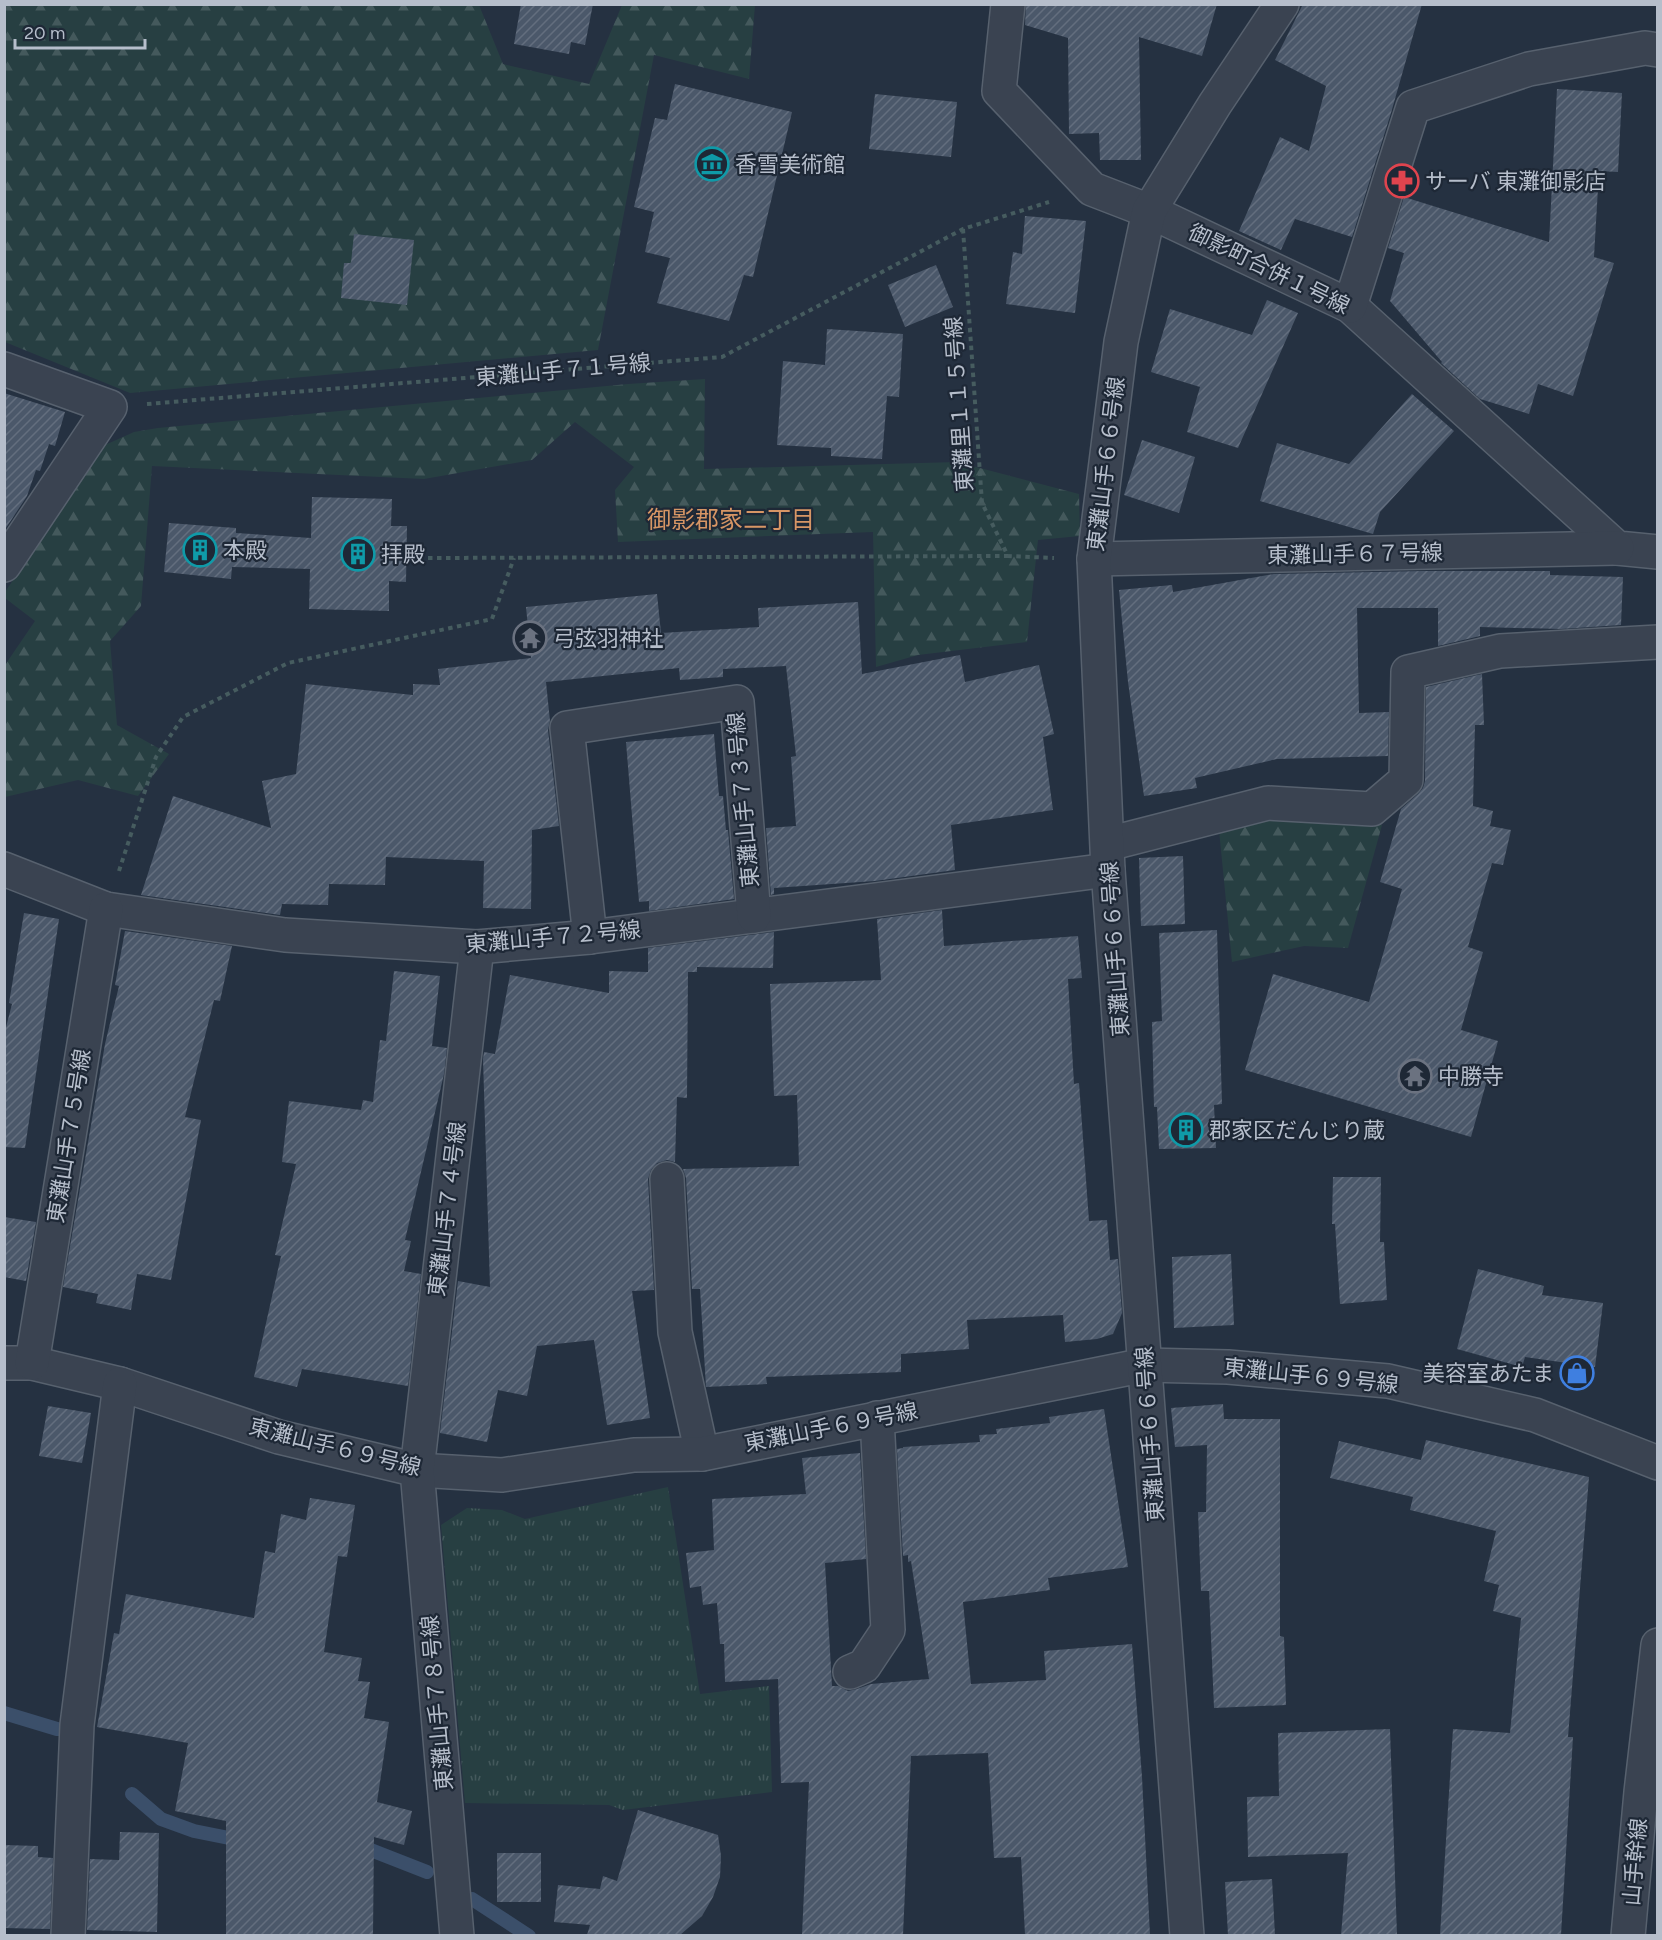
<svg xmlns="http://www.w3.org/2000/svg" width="1662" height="1940" font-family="Figtree,'Noto Sans JP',sans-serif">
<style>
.grass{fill:url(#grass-tufts)}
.forest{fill:url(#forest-firs)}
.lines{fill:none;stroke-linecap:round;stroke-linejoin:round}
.stream{stroke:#3b4f6a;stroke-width:14}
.building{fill:url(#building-hatch)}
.minor-casing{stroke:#57616e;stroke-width:36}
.path{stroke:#465c5f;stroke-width:4;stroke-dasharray:4.5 4.5;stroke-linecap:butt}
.minor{stroke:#3a4351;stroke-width:33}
.labels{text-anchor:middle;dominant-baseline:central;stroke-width:4.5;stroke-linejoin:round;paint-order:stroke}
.poi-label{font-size:22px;fill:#b6becb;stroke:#1e2836;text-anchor:start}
.street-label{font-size:22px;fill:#b6becb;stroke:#1e2836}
.neighbourhood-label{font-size:24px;fill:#d79665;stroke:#1e2836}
</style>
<defs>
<pattern id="grass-tufts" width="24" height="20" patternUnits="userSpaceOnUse" patternTransform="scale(1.5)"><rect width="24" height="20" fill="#273f42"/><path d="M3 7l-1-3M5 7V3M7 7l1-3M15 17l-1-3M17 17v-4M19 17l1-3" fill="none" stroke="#44595c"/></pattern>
<pattern id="forest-firs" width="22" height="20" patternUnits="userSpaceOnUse" patternTransform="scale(1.5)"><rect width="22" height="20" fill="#273f42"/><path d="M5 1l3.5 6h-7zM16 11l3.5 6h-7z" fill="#44595c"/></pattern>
<pattern id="building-hatch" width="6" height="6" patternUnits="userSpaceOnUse" patternTransform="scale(1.5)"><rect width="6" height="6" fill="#4b586a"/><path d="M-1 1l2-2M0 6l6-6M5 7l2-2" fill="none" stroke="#636e7e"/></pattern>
</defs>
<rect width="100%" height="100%" fill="#253141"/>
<!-- grass -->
<polygon class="grass" points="668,1487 700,1694 769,1686 772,1792 623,1810 609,1805 465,1803 441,1525 467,1508 502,1510 525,1519"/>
<!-- forest -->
<g class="forest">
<polygon points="4,5 479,5 503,64 589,84 622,5 755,5 749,79 654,55 598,350 130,393 5,342"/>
<polygon points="705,379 704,469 957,462 1079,494 1080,536 1038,540 1027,642 918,655 876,667 873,532 618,542 615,490 634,467 575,422 532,460 424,479 152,466 141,606 110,641 117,725 169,754 138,796 78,780 5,797 5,665 35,621 5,598 5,592 105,445 134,432 158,428 628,384"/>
<polygon points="1281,814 1382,825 1348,948 1304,946 1232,962 1219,830"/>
</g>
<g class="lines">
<!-- stream -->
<g class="stream">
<polyline points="4,1713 57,1729"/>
<polyline points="132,1794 161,1819 194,1831 244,1841"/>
<polyline points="358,1845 427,1872"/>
<polyline points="472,1899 529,1936"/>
</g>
</g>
<!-- building -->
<g class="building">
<polygon points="521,4 593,4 585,45 571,42 569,54 514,44"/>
<polygon points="1026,4 1217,4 1202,56 1139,37 1141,160 1100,160 1099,133 1069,134 1068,38 1025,25"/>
<polygon points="1303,4 1422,4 1391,113 1352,237 1295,219 1281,250 1239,231 1280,137 1309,151 1326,86 1275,60"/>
<polygon points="675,84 792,112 753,277 744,275 729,321 657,303 670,258 645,252 654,212 634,207 655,118 667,120"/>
<polygon points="1557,89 1622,93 1618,172 1599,171 1594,257 1614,263 1573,396 1538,384 1529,414 1480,399 1441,363 1442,362 1390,301 1404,253 1388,248 1404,197 1549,242"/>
<polygon points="875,94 957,102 951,157 869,149"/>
<polygon points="1025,216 1086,221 1075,313 1006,304 1013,252 1022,254"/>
<polygon points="354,234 414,240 407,305 341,298 344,263 351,263"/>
<polygon points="936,265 953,307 905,327 888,285"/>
<polygon points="1267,300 1298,313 1238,448 1187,432 1200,387 1151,372 1170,309 1252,335"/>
<polygon points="827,329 903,334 899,397 887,396 882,459 831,456 831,448 777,445 783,361 825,365"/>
<polygon points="4,393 65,412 55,446 49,444 40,471 36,470 27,496 4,531"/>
<polygon points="1412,394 1454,431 1380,512 1373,534 1260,501 1277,443 1349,464"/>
<polygon points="1142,440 1195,457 1179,513 1124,495"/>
<polygon points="312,497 392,499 391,526 407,526 406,582 389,581 389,611 309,609 310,569 232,567 231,579 164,572 169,523 236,528 236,533 311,538"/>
<polygon points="1423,571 1550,571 1550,575 1623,577 1621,625 1561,629 1480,627 1480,636 1438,646 1438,608 1357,608 1359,713 1389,712 1388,756 1277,759 1195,778 1197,788 1144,796 1128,682 1119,590 1172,585 1173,592 1274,574"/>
<polygon points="657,594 661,633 759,627 758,608 858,602 862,674 960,655 965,682 1039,665 1054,734 1043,737 1053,810 951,825 955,870 875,881 774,888 774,894 771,895 766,828 796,826 791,757 796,756 786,666 723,669 723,677 680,680 679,668 546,682 550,721 548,730 559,826 532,830 531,909 483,908 484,861 386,857 385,885 329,884 328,905 282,904 280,915 141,895 173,796 271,828 262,781 296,774 306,684 413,695 413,684 440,685 438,669 531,658 526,607"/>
<polygon points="1482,674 1484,725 1475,725 1473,806 1493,811 1490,826 1511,830 1503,865 1492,863 1468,947 1483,952 1461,1030 1498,1041 1471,1137 1245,1070 1273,974 1369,1002 1402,889 1380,882 1401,809 1418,794 1423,788 1425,781 1426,687"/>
<polygon points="714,734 719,796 723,796 726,830 728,830 734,899 649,911 649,901 639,902 626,742"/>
<polygon points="1183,856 1185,924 1141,926 1139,858"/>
<polygon points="942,910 944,946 1078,936 1082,978 1068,979 1074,1084 1079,1083 1089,1221 1107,1220 1110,1260 1118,1259 1122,1313 1113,1334 1097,1339 1065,1342 1063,1315 967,1320 969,1349 901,1354 901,1372 766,1377 767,1384 706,1387 700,1289 692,1289 686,1178 683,1169 799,1166 797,1095 774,1096 770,984 881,980 877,919"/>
<polygon points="24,913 59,919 25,1148 4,1147 4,1035 12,1004 9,1003"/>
<polygon points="1217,930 1222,1104 1214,1105 1216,1148 1159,1149 1157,1107 1154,1107 1152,1022 1162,1021 1159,933"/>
<polygon points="125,931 232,946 220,1001 214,1000 185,1117 201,1120 171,1280 137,1274 131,1310 96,1303 98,1294 63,1287 105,1044 119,986 115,985"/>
<polygon points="774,932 773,968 697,967 697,972 688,972 687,1098 677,1097 675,1162 667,1160 657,1163 651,1170 648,1179 654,1290 632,1291 650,1418 607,1425 594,1340 537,1346 527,1396 498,1390 487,1442 440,1433 458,1281 490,1287 483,1059 484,1052 495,1054 510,975 609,993 609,971 648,972 648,948"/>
<polygon points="394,971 440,976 432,1046 447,1048 444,1074 405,1240 411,1241 404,1271 421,1274 408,1386 302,1369 297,1387 254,1377 281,1256 275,1255 296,1164 282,1162 289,1101 361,1110 363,1100 373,1102 380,1040 386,1041"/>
<polygon points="1333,1177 1381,1177 1380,1242 1384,1242 1387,1300 1340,1304 1335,1224 1332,1224"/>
<polygon points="4,1217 36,1222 26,1281 4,1277"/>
<polygon points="1231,1254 1234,1325 1174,1328 1172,1257"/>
<polygon points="1478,1269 1544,1286 1542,1295 1603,1303 1595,1367 1525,1357 1522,1367 1457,1349"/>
<polygon points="1223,1404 1224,1419 1280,1419 1280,1636 1284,1637 1286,1705 1214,1708 1209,1591 1201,1591 1198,1512 1206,1512 1207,1445 1175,1447 1171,1408"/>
<polygon points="48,1406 91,1413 82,1463 39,1456"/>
<polygon points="1104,1409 1128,1567 1048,1578 1050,1590 963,1602 971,1684 1046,1680 1044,1651 1132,1644 1142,1777 1150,1935 1025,1935 1021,1857 994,1858 988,1753 911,1756 903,1935 802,1935 809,1782 781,1783 778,1679 725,1682 724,1644 720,1644 717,1603 703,1605 701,1586 690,1588 686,1553 714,1550 712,1499 806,1494 802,1458 860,1453 866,1559 825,1563 832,1686 838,1686 848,1691 857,1689 871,1684 929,1679 911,1561 908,1562 908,1555 903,1556 897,1449 903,1448 903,1447 980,1442 979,1435 997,1434 996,1429 1050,1423 1049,1417"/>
<polygon points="1426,1440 1589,1477 1568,1737 1573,1737 1561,1935 1440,1935 1453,1729 1510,1733 1521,1618 1493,1611 1499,1585 1484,1581 1496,1531 1410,1510 1413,1497 1330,1478 1339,1441 1421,1460"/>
<polygon points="310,1498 355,1505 347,1557 338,1556 324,1652 362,1658 358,1681 370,1682 364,1718 389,1722 377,1802 412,1811 404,1845 374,1837 373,1935 226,1935 226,1821 175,1811 188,1743 97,1727 114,1633 119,1634 126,1594 254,1618 265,1551 275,1553 281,1514 306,1520"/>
<polygon points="1390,1729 1397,1935 1341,1935 1348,1853 1248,1857 1247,1797 1279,1796 1278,1733"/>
<polygon points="638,1810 718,1835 721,1856 720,1877 713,1897 702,1916 680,1935 587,1935 590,1925 554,1922 558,1885 600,1889 603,1876 617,1881"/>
<polygon points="120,1832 159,1833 157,1932 87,1930 90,1859 119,1860"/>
<polygon points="4,1845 38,1846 38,1857 53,1858 50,1929 4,1928"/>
<rect x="497" y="1853" width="44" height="49"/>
<polygon points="1272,1879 1275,1935 1228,1935 1225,1882"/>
</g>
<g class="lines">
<defs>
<g id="minor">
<polyline points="1008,4 999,91 1092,189 1149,211 1350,306 1617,548 1658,552"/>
<polyline points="1350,306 1413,107 1529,69 1645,48 1658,50"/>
<polyline points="4,369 110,407 4,565"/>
<polyline points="1094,559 1617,548"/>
<polyline points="1108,844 1268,803 1372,809 1406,780 1408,672 1500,651 1658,642"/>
<polyline points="4,869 106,909 285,935 477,947 590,937 1108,870"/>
<polyline points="590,937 567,728 737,702 754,916"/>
<polyline points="667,1179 675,1332 702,1454"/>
<polyline points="4,1363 32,1363 120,1384 279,1437 417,1470 502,1475 634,1455 702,1454 1145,1365 1228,1367 1388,1381 1535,1415 1658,1463"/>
<polyline points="32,1363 106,909"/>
<polyline points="850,1672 864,1666 888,1630 877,1418"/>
<polyline points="68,1936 77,1725 120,1384"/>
<polyline points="457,1936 417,1470 477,947"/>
<polyline points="1187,1936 1108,870 1094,559 1121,342 1149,211 1215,104 1282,4"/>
<polyline points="1628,1936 1641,1792 1658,1645"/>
</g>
</defs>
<!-- minor casing -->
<use href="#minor" class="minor-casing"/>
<!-- path -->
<g class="path">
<polyline points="963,229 982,503 1008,556 1054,558"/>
<polyline points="147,404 722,357 963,229 1049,202"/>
<polyline points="428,558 1008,556"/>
<polyline points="119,871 156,757 183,717 288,663 492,619 514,558"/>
</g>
<!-- minor -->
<use href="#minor" class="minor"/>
</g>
<!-- icons -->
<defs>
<symbol id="museum-ring" viewBox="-11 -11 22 22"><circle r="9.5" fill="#1e2836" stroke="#0f9aa8" stroke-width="1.5"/><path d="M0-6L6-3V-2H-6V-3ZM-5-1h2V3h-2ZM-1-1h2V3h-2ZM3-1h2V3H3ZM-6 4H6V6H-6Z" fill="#0f9aa8"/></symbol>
<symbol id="pharmacy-ring" viewBox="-11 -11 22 22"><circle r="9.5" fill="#1e2836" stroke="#e0444e" stroke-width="1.5"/><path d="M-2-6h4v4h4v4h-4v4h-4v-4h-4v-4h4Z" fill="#e0444e"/></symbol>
<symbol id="building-ring" viewBox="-11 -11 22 22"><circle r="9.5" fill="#1e2836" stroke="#0f9aa8" stroke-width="1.5"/><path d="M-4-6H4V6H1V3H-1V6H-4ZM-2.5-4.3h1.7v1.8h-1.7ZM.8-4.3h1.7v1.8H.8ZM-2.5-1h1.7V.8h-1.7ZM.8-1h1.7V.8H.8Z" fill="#0f9aa8"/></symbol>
<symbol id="temple-ring" viewBox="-11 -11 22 22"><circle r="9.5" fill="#1e2836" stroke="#6b7280" stroke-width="1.5"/><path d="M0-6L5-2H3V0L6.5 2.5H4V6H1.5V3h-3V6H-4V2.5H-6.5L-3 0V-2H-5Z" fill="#6b7280"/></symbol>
<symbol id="shop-ring" viewBox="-11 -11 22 22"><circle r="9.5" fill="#1e2836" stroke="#3f7fe0" stroke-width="1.5"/><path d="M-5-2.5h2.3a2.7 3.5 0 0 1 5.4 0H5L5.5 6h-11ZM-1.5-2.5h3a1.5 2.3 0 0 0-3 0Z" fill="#3f7fe0"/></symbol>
</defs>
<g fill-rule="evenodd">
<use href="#museum-ring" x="693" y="145" width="38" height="38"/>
<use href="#pharmacy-ring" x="1383" y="162" width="38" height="38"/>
<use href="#building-ring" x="181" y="531" width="38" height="38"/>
<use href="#building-ring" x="339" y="535" width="38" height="38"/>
<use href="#temple-ring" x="511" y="619" width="38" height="38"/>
<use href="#temple-ring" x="1396" y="1057" width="38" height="38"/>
<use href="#building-ring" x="1167" y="1111" width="38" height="38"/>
<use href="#shop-ring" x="1558" y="1354" width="38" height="38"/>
</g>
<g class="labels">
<!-- poi labels -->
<g class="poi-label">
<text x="735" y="164">香雪美術館</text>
<text x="1425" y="181">サーバ 東灘御影店</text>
<text x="223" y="550">本殿</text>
<text x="381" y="554">拝殿</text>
<text x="553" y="638">弓弦羽神社</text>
<text x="1438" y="1076">中勝寺</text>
<text x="1209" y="1130">郡家区だんじり蔵</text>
<text x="1554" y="1373" text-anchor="end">美容室あたま</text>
</g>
<!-- street labels -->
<g class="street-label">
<text transform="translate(1269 269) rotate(26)">御影町合併１号線</text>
<text transform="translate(563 370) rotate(-5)">東灘山手７１号線</text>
<text transform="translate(959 404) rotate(-94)">東灘里１１５号線</text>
<text transform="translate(1106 464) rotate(-83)">東灘山手６６号線</text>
<text transform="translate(1355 554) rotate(-1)">東灘山手６７号線</text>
<text transform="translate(743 800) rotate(-95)">東灘山手７３号線</text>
<text transform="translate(553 937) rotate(-5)">東灘山手７２号線</text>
<text transform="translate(1115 949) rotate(-94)">東灘山手６６号線</text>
<text transform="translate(69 1136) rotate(-81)">東灘山手７５号線</text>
<text transform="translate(447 1209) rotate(-83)">東灘山手７４号線</text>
<text transform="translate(1311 1376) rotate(6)">東灘山手６９号線</text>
<text transform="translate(831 1427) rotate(-11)">東灘山手６９号線</text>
<text transform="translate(1150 1434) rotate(-94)">東灘山手６６号線</text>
<text transform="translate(335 1447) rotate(14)">東灘山手６９号線</text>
<text transform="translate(437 1703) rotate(-95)">東灘山手７８号線</text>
<text transform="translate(1635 1862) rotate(-85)">山手幹線</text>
</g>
<!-- neighbourhood labels -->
<g class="neighbourhood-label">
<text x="731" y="519">御影郡家二丁目</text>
</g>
</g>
<!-- border -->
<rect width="1662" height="1940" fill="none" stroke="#b6becb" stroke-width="12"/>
<!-- scale -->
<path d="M15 39v9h130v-9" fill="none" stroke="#b6becb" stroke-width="3"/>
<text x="24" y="39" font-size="18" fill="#b6becb" stroke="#1e2836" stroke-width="4.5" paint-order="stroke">20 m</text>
</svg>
